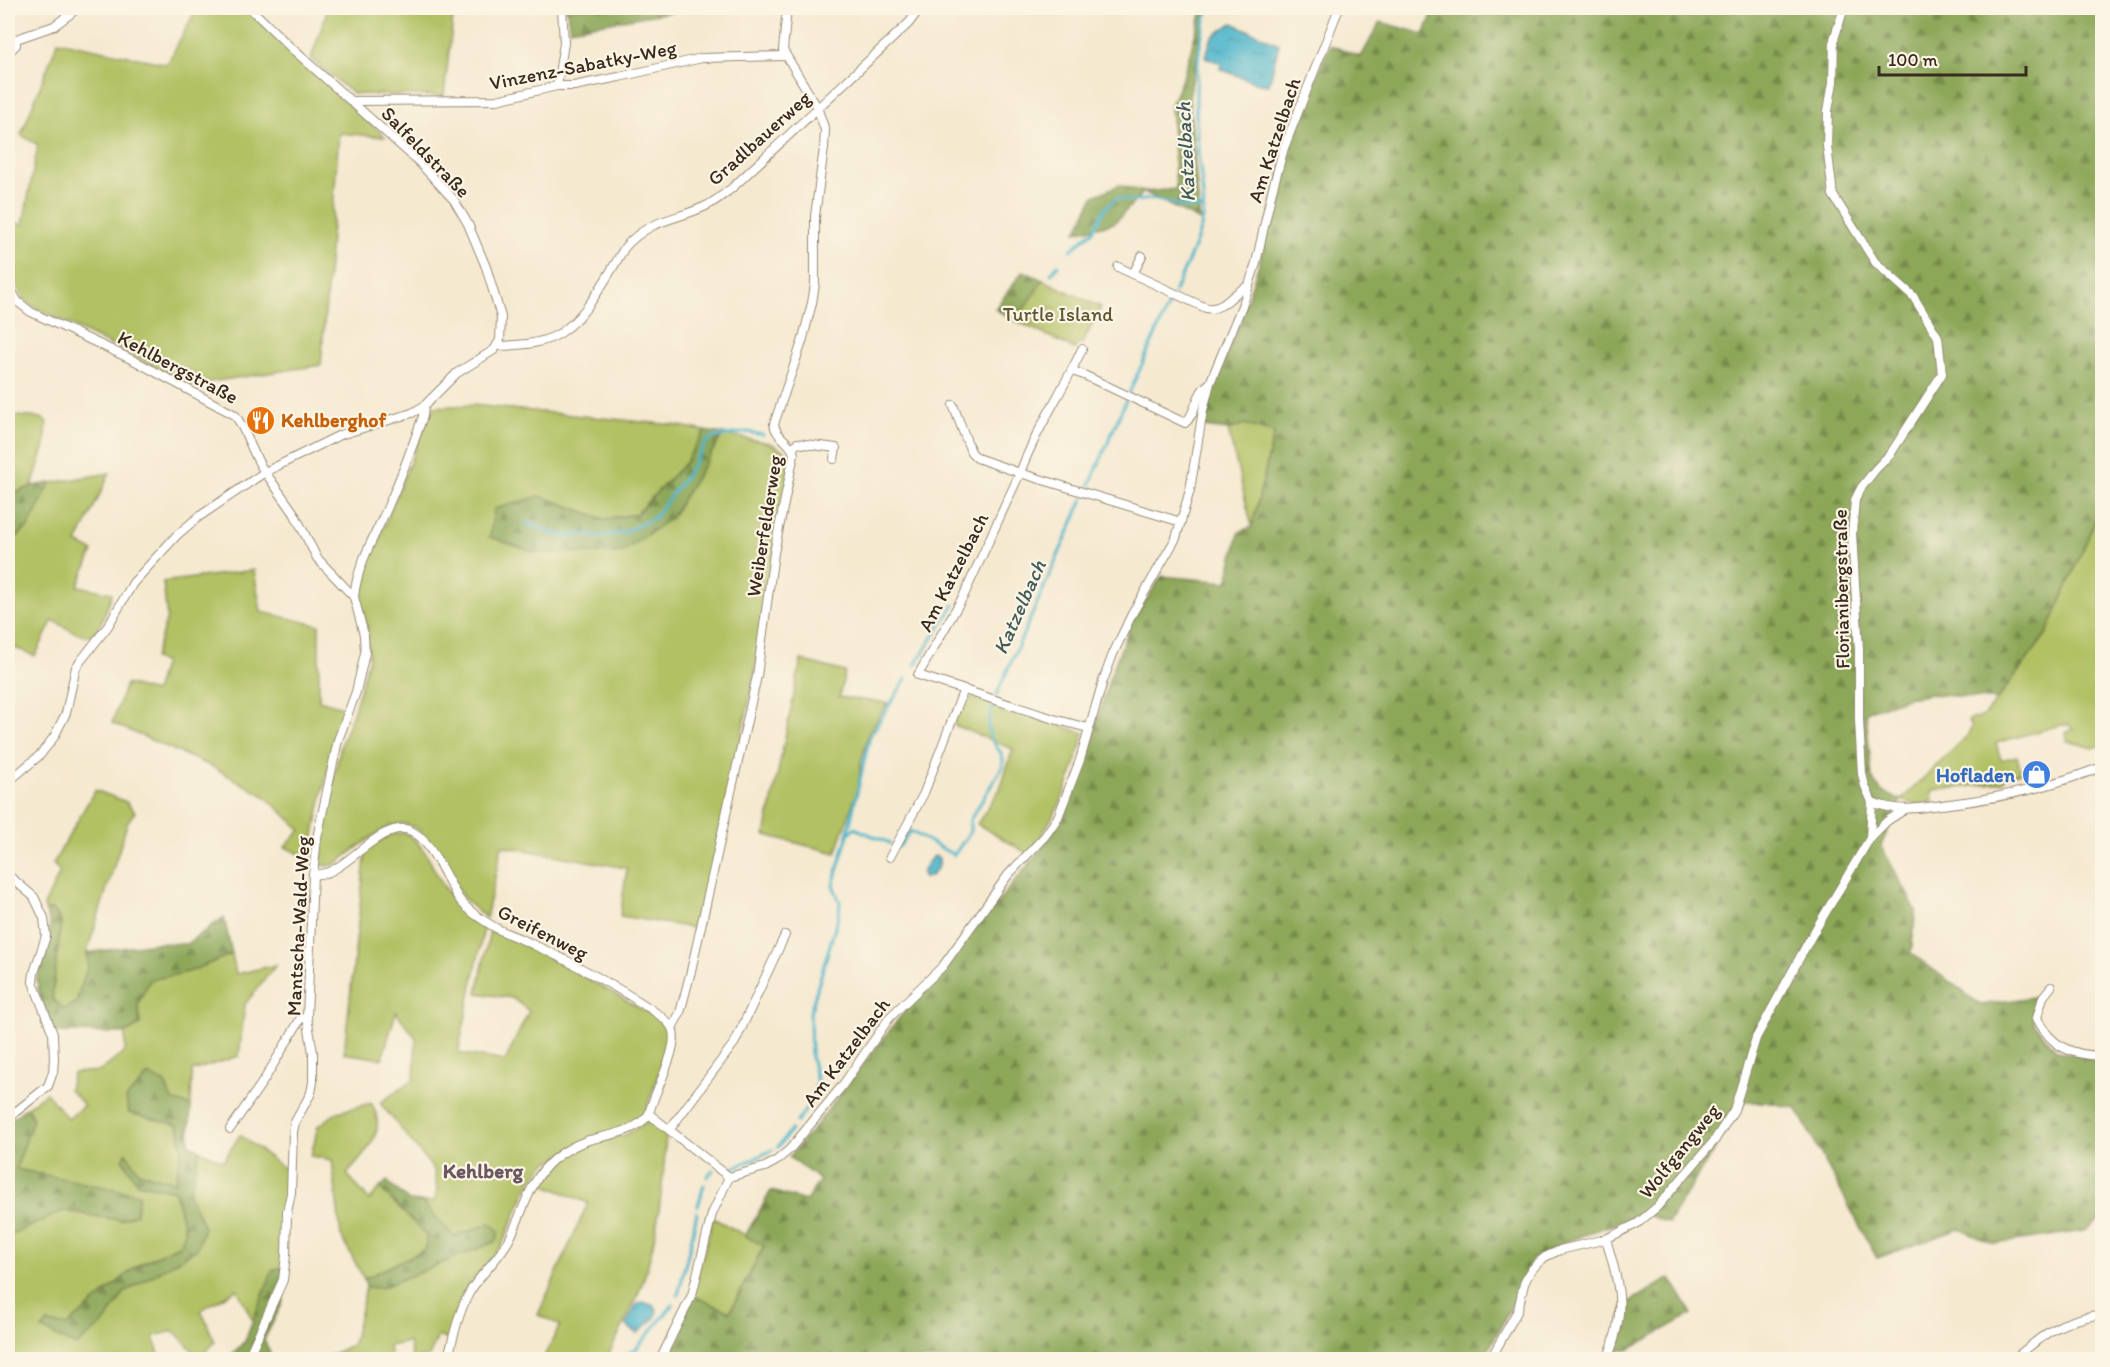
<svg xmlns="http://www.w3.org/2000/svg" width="2110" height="1367" font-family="Itim,sans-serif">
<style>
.grass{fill:#b1c163;stroke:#767640;stroke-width:1.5}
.forest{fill:url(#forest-firs);stroke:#64683c;stroke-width:1.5}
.park{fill:url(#park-tufts);stroke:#767640;stroke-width:1.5}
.water{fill:url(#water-ripples);stroke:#447074;stroke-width:1.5}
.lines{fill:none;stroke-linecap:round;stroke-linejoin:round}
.stream{stroke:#4db5cb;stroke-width:3}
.street-casing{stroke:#988a77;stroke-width:10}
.street{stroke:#fff;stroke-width:8}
.labels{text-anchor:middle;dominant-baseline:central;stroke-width:4.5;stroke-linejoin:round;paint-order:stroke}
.street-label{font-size:20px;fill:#3b2a1e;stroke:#fcf5e5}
.park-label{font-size:20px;fill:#5e5733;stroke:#fcf5e5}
.food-label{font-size:20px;font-weight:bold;fill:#c56008;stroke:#fcf5e5;text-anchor:start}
.shop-label{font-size:20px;font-weight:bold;fill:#366cbe;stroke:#fcf5e5;text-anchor:end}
.water-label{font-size:21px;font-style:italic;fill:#415b5b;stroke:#fcf5e5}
.neighbourhood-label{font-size:21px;font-weight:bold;fill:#6b5763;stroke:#fcf5e5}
</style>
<defs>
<pattern id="forest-firs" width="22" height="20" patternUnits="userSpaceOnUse" patternTransform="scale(1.5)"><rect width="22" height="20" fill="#8ca759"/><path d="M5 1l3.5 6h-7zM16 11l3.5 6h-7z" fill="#748849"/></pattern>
<pattern id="park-tufts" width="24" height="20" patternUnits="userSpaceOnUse" patternTransform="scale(1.5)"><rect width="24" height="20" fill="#b1c163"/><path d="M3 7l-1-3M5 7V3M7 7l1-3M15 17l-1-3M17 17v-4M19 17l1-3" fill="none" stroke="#919d51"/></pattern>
<pattern id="water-ripples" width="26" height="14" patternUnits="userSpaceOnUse" patternTransform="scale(1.5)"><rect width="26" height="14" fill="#4db5cb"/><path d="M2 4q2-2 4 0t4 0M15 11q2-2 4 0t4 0" fill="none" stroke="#4193a4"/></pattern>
</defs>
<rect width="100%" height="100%" fill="#fcf5e5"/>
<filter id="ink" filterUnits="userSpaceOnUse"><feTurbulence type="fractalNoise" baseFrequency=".0167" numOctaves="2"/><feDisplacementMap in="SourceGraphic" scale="12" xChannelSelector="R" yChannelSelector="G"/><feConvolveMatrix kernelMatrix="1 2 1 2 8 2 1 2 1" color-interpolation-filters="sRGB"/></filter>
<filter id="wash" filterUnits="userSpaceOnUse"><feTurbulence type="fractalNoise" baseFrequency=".008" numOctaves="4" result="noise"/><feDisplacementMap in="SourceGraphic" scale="24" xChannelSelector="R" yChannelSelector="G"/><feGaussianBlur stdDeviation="1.35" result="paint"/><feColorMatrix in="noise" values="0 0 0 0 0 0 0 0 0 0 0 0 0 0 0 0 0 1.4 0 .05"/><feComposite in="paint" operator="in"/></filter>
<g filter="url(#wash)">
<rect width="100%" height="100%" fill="#f5e9d0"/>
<!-- grass -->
<g class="grass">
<polygon points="197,8 249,8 385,137 339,133 321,365 190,385 25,302 8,269 8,220 23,225 38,145 21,135 58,41 167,64"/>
<polygon points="328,8 454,8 444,96 353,94 311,59"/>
<path d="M 472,405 L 674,425 L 705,431 L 685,463 L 636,514 L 604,519 L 540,496 L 490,537 L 671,518 L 723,434 L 770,443 L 792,455 L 750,697 L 699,929 L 620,916 L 627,868 L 502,846 L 486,918 C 478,911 468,904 462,896 C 446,872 426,809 388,827 C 369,837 351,853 334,865 L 325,866 L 320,862 L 323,831 L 341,744 L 354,710 L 369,658 L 367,628 L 359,598 L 362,574 L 384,527 L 432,407 Z"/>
<polygon points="8,415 41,418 47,422 45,445 32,486 8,496"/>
<polygon points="1244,424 1274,433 1252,527 1228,430"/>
<path d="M 110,473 L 77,543 L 93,551 L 78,586 L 112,593 C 108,604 100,636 87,636 C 77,636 62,625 53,620 L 35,656 L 8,645 L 8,545 L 28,527 L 51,483 Z"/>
<polygon points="2102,505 2102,745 2093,748 2067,741 2065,733 2074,729 2069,725 2060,725 1996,743 2001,760 2017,756 2021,772 2006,777 2002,782 1932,791 1933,802 1916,804 1901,800 1967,736 1972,726 1968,721 1973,717 1975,719 1982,717 1997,700 2047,633"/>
<path d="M 254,570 L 261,612 L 319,625 L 319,700 L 346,708 C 329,758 318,808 310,859 L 285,847 L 301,830 L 266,797 L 215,768 L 112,723 L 126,684 L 155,692 L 164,662 L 154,659 L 167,618 L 163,582 Z"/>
<polygon points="801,660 845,672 839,697 888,703 869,732 861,763 858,789 836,853 765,835"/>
<polygon points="973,697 1084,733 1073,771 1060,804 1030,855 977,824 1000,789 1013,749 954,725 963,700"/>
<polygon points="95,790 126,802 135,812 128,821 87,952 88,965 76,1003 63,1009 52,998 61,922 54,910 45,910 44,906 60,872 53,864"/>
<path d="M 405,833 C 427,845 431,868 445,888 C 456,903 470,915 484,928 L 458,1053 L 505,1061 L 529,1011 L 512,998 L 477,993 L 490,930 L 540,952 L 661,1020 L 668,1028 L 671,1038 L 644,1116 L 626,1127 L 546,1163 L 529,1184 L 501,1247 L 468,1286 L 458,1307 L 451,1341 L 438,1336 L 429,1356 L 412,1359 L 409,1342 L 389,1346 L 391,1359 L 321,1360 L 353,1344 L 366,1287 L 381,1288 L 497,1241 L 498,1231 L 490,1223 L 454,1238 L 422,1202 L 434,1202 L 437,1190 L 434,1170 L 380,1103 L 414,1079 L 416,1038 L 396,1012 L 382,1059 L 344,1053 L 366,850 L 392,834 Z"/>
<polygon points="232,954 236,974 276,965 245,1004 239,1056 192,1071 191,1106 172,1100 164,1082 129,1113 178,1125 182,1148 175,1182 138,1172 126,1153 137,1183 175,1191 185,1232 181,1244 138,1265 67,1326 48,1323 42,1329 104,1323 125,1292 197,1249 204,1227 189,1195 200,1150 223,1161 240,1135 289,1172 285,1204 284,1268 273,1270 253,1321 237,1289 201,1310 215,1342 200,1358 174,1331 154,1336 160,1359 8,1359 8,1236 63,1211 121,1220 136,1214 139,1195 16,1169 33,1119 27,1107 46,1093 68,1119 84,1105 69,1089 73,1073 100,1071 125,1052 125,1033 140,1025 138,1003 150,980 188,972"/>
<path d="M 371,1103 C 389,1131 365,1154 347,1174 L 369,1200 L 380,1188 L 426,1235 L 426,1249 L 364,1279 L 341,1236 L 332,1160 L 311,1156 L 318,1126 L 338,1112 Z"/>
<path d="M 650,1120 L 666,1132 C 664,1181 659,1229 645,1275 C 637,1302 620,1331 608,1356 L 614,1359 L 543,1359 L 560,1325 L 538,1315 L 588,1203 L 538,1182 L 551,1167 L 571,1152 L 593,1142 L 625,1135 Z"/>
<polygon points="713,1218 764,1245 729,1313 692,1295"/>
</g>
<!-- forest -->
<g class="forest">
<polygon points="566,8 693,8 570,29"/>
<polygon points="1203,8 1207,8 1189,97 1200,221 1144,192 1114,223 1076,232 1094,196 1119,185 1144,192 1176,189 1171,105 1184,74"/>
<polygon points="1435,8 2102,8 2102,505 2047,633 1997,700 1931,694 1907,698 1866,712 1872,779 1882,792 1901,800 1881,846 1916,910 1911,953 1981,1005 2034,997 2033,1023 2057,1051 2102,1060 2102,1218 2084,1231 1994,1244 1959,1229 1877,1258 1796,1108 1765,1102 1744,1102 1668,1223 1644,1213 1568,1241 1532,1259 1512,1306 1483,1359 660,1360 692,1295 730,1312 764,1246 745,1236 771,1191 806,1201 820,1180 789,1157 817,1124 907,1008 952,958 1034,858 1063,819 1085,766 1109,679 1132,621 1162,576 1227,582 1239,532 1252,527 1274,433 1244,424 1228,430 1204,427 1213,389 1239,324 1259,264 1275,192 1291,138 1330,45 1361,57 1380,22 1424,34"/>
<polygon points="1023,271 1043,280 1016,321 995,309"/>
<polygon points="705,431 723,434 671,518 621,553 535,553 490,537 494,509 540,496 604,519 636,514 685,463"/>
<polygon points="51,483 28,527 8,545 8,496 32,486"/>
<polygon points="45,910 54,910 61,922 52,998 63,1009 76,1003 88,965 87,953 156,943 186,944 224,917 232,954 188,972 150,980 138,1003 140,1025 125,1033 55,1032 40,1000 37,978 47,950 50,923"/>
<polygon points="148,1075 164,1082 172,1100 191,1106 189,1144 200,1150 189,1195 204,1227 197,1249 125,1292 104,1323 76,1346 42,1329 48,1323 67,1326 138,1265 181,1244 185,1231 175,1191 137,1183 123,1160 126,1153 139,1172 175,1182 182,1148 178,1125 129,1113 126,1098"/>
<polygon points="27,1107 33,1119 16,1169 139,1194 136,1214 121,1220 63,1211 8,1236 8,1122"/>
<polygon points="387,1181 409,1201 422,1202 454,1237 490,1223 499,1231 497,1241 381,1288 366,1287 364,1279 426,1249 426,1235 380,1188"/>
<polygon points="284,1268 283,1302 264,1340 270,1352 267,1359 226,1360 245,1341 273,1269"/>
<polygon points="1670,1278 1692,1314 1628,1350 1616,1350 1624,1305"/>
</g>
<!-- park -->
<polygon class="park" points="1043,280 1101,307 1083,343 1077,345 1075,349 1016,321"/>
<!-- water -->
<g class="water">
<polygon points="1232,23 1279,44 1269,85 1259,84 1220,69 1221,63 1205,57 1212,37"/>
<path d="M 935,856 L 939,858 L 939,866 L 931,876 L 924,878 L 922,873 C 924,867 929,859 935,856 Z"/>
<polygon points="643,1302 655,1306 657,1312 655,1318 637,1334 626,1325 636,1305"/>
</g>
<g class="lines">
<!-- stream -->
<g class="stream">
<path d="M 1071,250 L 1093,231 L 1105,208 L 1117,198 C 1123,199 1130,201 1136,201 C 1141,201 1145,199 1151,199 C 1169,201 1184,210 1203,208"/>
<polyline points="1051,274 1058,265"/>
<path d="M 1175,291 C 1185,267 1198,243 1203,218 C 1206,204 1199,166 1198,149 C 1194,102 1195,53 1208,8"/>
<polyline points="1129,393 1173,296"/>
<polyline points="1089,487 1126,400"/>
<polyline points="527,523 556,534 569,536 584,534 598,537 625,532 654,518 685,477 707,441 714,437 748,432 763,435"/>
<polyline points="915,665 954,605"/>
<polyline points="996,696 1084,497"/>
<polyline points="848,832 870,736 906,679"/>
<path d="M 899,847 L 910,831 L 954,855 L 970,832 L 970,820 L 1003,766 C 1004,750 997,751 991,739 C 986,727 989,717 994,705"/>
<polyline points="797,1122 813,1099 817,1082 811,1056 810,1013 839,914 840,902 833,885 848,834 854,828 890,843"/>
<polyline points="778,1147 791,1130"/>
<polyline points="727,1168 733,1168 773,1150"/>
<polyline points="707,1177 713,1170"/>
<polyline points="698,1206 704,1185"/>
<polyline points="678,1295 692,1237 697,1212"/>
<polyline points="617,1360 636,1349 673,1305"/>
</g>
</g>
</g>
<g filter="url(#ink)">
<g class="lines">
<defs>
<g id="street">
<polyline points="1844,8 1834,39 1833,82 1828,111 1827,146 1833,195 1875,262 1913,296 1938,337 1942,374 1891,453 1875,470 1861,488 1855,500 1852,533 1859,650 1859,720 1862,774 1865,786 1872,802 1870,838"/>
<polyline points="8,42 54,26 78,8"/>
<polyline points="8,53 16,45 16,40"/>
<polyline points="557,86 564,43 562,8"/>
<polyline points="352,101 497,100 557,86 574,86 619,77 702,58 785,56"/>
<path d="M 1118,267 L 1206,308 C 1226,311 1232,291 1249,286"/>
<polyline points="1133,274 1142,256"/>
<path d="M 8,285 L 18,302 L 31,312 L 137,362 L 235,415 C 248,433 252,455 265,472 L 197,518 L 177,535 L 133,583 L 108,626 L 76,667 L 66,713 L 54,737 L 40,755 L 8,782"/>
<path d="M 498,346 C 517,345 535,345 553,337 C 584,323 608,275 625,247 C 652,217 676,221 708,205 C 717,200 724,194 732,188 L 909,23 L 920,8"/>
<path d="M 1072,371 L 1084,375 L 1185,423 C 1197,413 1195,393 1209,384"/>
<path d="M 953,405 L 971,452 L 977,458 L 1020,473 C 1036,429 1063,391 1082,349"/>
<polyline points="793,448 797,443 836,448 834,459"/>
<path d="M 354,597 C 357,566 373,539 386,511 C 400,480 412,448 423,416 L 424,406"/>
<polyline points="1088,728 1054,719 918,675 964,595 1020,473 1181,522"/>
<path d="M 1872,802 C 1898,813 1921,808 1949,804 C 2003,798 2052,786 2102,767"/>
<polyline points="890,857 924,793 964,689"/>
<polyline points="8,875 34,897 44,918 46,936 34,973 33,982 53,1034 54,1060 53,1072 48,1086 8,1118"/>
<path d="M 313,875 C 319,874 326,874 331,871 C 352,862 385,821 409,830 C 430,837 447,881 459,899 C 466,909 481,919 491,925 C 504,934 522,938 536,946 C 559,956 664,1010 672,1028 C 681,1047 653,1093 649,1114 C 636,1133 606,1135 586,1141 C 575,1145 564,1151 554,1159 C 530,1179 523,1212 510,1238 C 500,1258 482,1272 471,1290 C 458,1311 454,1337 447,1360"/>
<path d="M 2051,987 L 2043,997 L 2037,1018 C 2051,1047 2071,1055 2102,1056"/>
<path d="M 672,1028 L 680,1013 L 691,971 L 757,676 L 774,553 L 794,454 C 791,441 776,438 774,424 L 802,342 L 812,303 L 815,284 L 815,216 L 824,148 L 825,130 L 817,107 L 783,50 L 787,8"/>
<polyline points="649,1114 729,1177"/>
<polyline points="230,1129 264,1080 298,1023 300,1019 307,1017"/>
<polyline points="670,1129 735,1042 785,935"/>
<path d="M 1606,1239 C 1620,1288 1627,1310 1607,1360"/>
<polyline points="247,1360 283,1280 286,1255 287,1212 291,1193 293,1132 295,1122 311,1093 313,1082 313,1053 307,1017 313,875 317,838 338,740 356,692 365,653 364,635 354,597 317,558 294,513 265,472 340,435 412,413 424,406 457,373 494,350 500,340 501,317 486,267 468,224 454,200 418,161 288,45 250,8"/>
<polyline points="660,1360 692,1295 712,1214 729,1177 765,1167 776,1161 790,1149 842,1086 890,1017 943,966 1008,875 1045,836 1058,817 1080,760 1103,681 1113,654 1132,614 1176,538 1190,490 1203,410 1210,383 1244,301 1256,263 1272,191 1284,148 1339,8"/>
<polyline points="1490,1360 1518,1310 1524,1284 1529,1273 1537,1264 1545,1257 1560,1250 1606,1239 1638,1223 1657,1207 1714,1141 1734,1110 1756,1038 1811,937 1870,838 1887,821 1904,810"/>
<path d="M 2013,1360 C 2046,1332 2059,1321 2102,1314"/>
</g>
</defs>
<!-- street casing -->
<use href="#street" class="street-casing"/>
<!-- street -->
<use href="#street" class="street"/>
</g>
</g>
<!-- icons -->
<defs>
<symbol id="restaurant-disc" viewBox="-11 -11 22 22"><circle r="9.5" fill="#e8710a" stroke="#fcf5e5"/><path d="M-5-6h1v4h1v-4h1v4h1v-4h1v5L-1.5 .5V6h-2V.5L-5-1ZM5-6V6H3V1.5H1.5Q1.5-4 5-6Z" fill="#fff"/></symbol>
<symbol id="shop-disc" viewBox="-11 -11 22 22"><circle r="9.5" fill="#3f7fe0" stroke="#fcf5e5"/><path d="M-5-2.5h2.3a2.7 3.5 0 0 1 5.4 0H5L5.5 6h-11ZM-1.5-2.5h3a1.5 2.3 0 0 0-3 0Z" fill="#fff"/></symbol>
</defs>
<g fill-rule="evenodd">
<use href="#restaurant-disc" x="244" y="404" width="33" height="33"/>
<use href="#shop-disc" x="2020" y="758" width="33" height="33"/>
</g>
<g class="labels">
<!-- street labels -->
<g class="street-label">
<text transform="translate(583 65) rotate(-11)">Vinzenz-Sabatky-Weg</text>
<text transform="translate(759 138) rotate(-42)">Gradlbauerweg</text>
<text transform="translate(1274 140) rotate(-72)">Am Katzelbach</text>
<text transform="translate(426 152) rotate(46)">Salfeldstraße</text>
<text transform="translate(178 367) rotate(28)">Kehlbergstraße</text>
<text transform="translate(764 526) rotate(-81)">Weiberfelderweg</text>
<text transform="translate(953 572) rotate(-63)">Am Katzelbach</text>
<text transform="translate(1841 589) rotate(-91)">Florianibergstraße</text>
<text transform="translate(298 926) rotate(-87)">Mantscha-Wald-Weg</text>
<text transform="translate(543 932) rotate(27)">Greifenweg</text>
<text transform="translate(846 1052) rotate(-53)">Am Katzelbach</text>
<text transform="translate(1679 1151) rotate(-51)">Wolfgangweg</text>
</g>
<!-- park labels -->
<g class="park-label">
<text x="1058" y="314">Turtle Island</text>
</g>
<!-- food labels -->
<g class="food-label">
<text x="281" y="420">Kehlberghof</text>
</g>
<!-- shop labels -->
<g class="shop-label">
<text x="2015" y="775">Hofladen</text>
</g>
<!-- water labels -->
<g class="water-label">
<text transform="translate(1185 152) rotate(-93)">Katzelbach</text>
<text transform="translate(1019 607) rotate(-66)">Katzelbach</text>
</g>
<!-- neighbourhood labels -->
<g class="neighbourhood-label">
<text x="483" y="1170">Kehlberg</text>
</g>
</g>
<!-- margin -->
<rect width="2110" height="1367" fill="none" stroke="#fcf5e5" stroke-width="30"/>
<!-- scale -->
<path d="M1879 66v9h147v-9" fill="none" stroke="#3b2a1e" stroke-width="3"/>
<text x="1888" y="66" font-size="18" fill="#3b2a1e" stroke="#fcf5e5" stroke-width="4.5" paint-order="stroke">100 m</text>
</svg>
